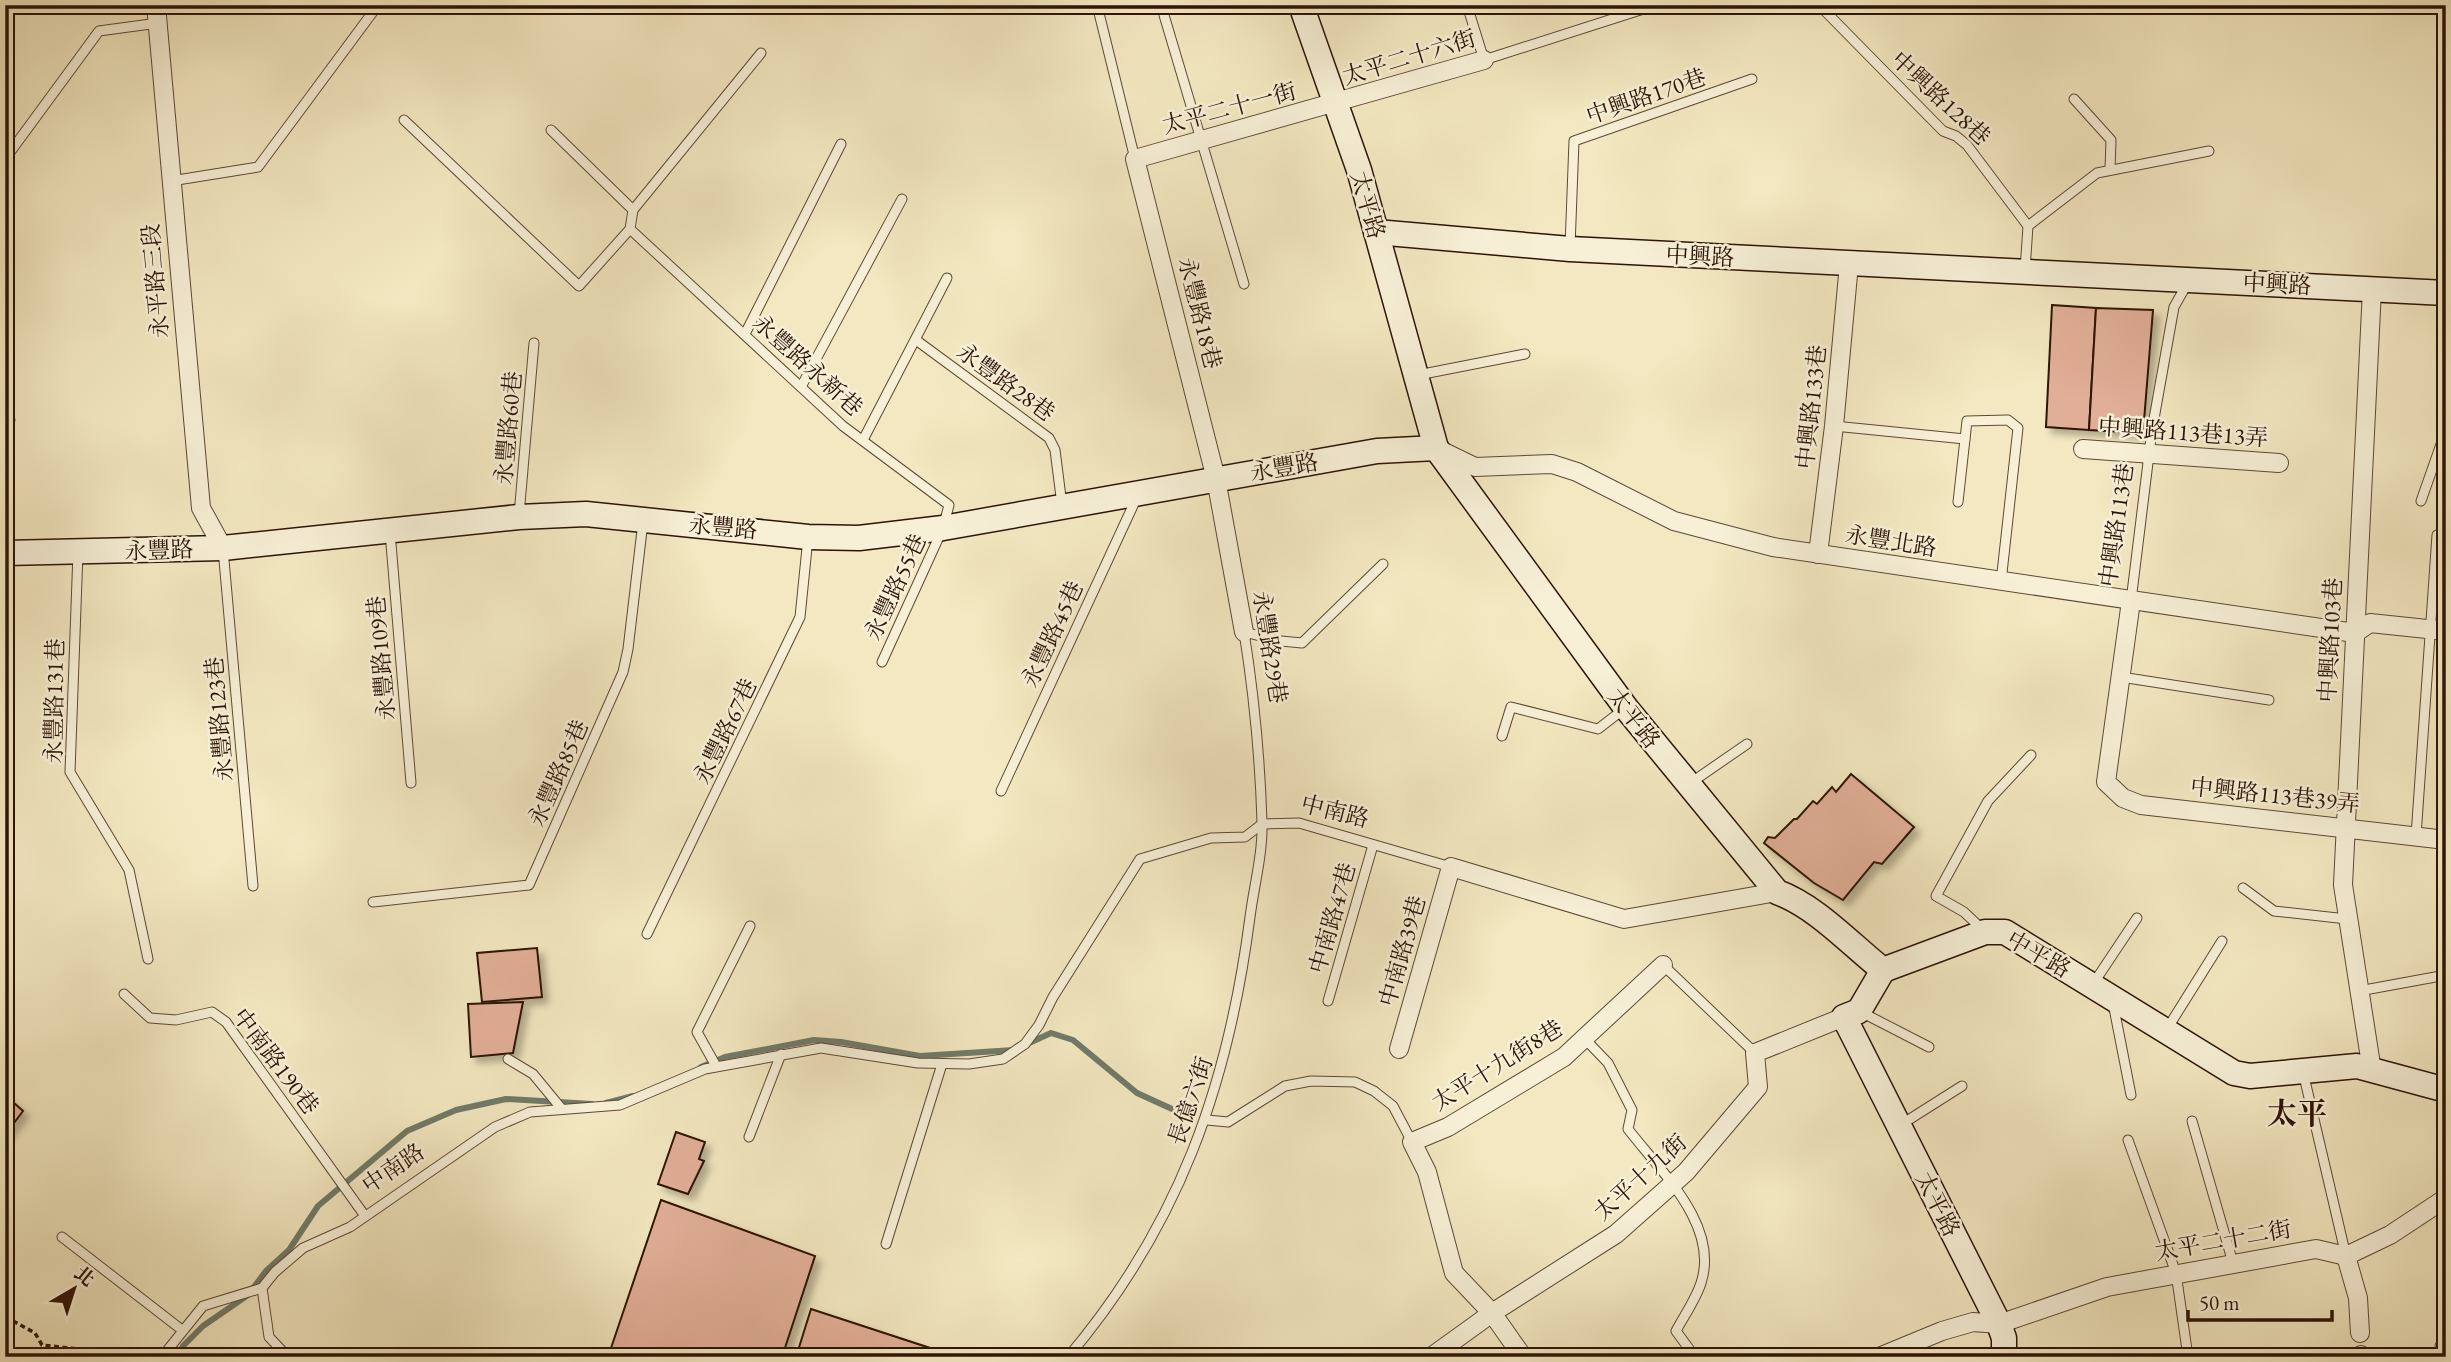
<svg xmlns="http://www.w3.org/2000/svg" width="2451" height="1362" font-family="'EB Garamond','Noto Serif TC',serif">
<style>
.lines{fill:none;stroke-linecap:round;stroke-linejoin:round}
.stream{stroke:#707b6a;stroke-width:6}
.building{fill:#e1af98;stroke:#2d1306;stroke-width:2;filter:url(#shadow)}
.lane-casing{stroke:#5e4835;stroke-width:11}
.street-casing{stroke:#5e4835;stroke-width:20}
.secondary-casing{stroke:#2d1306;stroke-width:27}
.path{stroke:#2d1306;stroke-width:3.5;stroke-dasharray:5 3.5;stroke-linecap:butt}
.lane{stroke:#f7f0d7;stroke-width:9}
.street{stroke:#f7f0d7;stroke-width:18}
.secondary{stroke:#f7f0d7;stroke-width:24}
.labels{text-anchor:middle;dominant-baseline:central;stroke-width:5;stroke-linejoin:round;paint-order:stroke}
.street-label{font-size:23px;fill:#2d1306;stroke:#f7f0d7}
.district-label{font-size:30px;font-weight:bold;fill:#2d1306;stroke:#f7f0d7}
</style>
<defs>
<filter id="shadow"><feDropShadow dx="6" dy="6" stdDeviation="3.5" flood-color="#0004"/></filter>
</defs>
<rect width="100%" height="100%" fill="#f3e8c1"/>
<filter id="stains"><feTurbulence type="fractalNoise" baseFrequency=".00286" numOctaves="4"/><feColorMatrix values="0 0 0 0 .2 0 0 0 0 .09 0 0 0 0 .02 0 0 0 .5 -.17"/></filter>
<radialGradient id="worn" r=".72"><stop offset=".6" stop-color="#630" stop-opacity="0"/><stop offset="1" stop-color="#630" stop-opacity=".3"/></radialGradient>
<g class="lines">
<!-- stream -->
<g class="stream">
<polyline points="1027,1044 1051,1033 1073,1040 1137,1093 1183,1114"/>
<polyline points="701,1067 725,1057 814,1040 841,1042 920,1056 1014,1050"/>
<polyline points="606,1103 633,1096"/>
<polyline points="178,1357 183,1346 203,1326 248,1295 266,1271 289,1250 318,1206 407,1131 456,1110 506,1099 592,1104"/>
</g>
</g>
<!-- building -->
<g class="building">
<polygon points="2052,305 2096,308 2089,430 2046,427"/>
<polygon points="2096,308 2153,310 2143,433 2089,430"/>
<polygon points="1851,774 1914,827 1882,864 1874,862 1843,900 1814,883 1764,843 1768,837 1775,838 1794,819 1797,819 1813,801 1817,804 1832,787 1836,792"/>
<polygon points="537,948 542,997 482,1002 477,953"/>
<polygon points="523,1002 513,1053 471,1057 468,1004"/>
<polygon points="5,1095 23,1111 5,1135"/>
<polygon points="676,1132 705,1142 699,1159 704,1161 688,1194 658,1184"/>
<polygon points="661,1200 815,1256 782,1357 608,1357"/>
<polygon points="811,1309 930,1348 927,1357 796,1357"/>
</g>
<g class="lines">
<defs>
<g id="lane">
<polyline points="950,5 955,5"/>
<polyline points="1097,5 1135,159"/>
<polyline points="1161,5 1244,284"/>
<polyline points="1467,5 1484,60 1656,5"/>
<polyline points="1819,5 1943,131 1956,136 1967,145 2028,226"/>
<polyline points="2074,99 2111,140 2110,169"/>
<polyline points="404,120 579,286 630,229 633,210 551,130"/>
<polyline points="5,159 99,31 158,23"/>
<polyline points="171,181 258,167 378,5"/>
<polyline points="633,210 761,53"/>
<polyline points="630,229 843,426 949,505 943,528 882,662"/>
<polyline points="1570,247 1574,141 1752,79"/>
<polyline points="2025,270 2028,226 2097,173 2209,151"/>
<polyline points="745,334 841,144"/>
<polyline points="916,340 1049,438 1055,450 1062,505"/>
<polyline points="1418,375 1525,354"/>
<polyline points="801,387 902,199"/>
<polyline points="1834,426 1965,439"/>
<polyline points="5,427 10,420"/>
<polyline points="863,440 947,278"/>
<polyline points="2421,501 2446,430"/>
<polyline points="1958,502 1967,421 2008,420 2018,428 2001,582"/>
<polyline points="519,515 534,343"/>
<polyline points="390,532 411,783"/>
<polyline points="223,549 253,886"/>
<polyline points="78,552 70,772 129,870 148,959"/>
<polyline points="2131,601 2152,430 2174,307 2187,284"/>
<polyline points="2121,677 2269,700"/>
<polyline points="1502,736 1511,707 1598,729 1624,709"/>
<polyline points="5,779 5,812"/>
<polyline points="1689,784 1747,744"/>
<polyline points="1001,791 1137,497"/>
<polyline points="2416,836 2437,535"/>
<polyline points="2243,888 2274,911 2347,919"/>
<polyline points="373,902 529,885 623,672 628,649 643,522"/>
<polyline points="1984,931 1964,912 1936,896 1988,801 2031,755"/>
<polyline points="647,934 800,617 808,538"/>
<polyline points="1663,965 1755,1053"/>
<polyline points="2093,984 2137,918"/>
<polyline points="2359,991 2446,975"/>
<polyline points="124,994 150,1018 176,1020 212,1012 226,1022 365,1216"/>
<polyline points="1328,1001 1373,845"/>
<polyline points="2113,1003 2131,1095"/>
<polyline points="1861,1012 1929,1047"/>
<polyline points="2167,1029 2222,941"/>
<path d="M 1585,1039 L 1608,1063 L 1632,1110 L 1628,1129 C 1660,1171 1720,1225 1701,1283 C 1696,1299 1684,1316 1676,1331 L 1695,1357"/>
<polyline points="508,1059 533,1074 561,1108"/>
<polyline points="716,1066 697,1032 750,926"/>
<polyline points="2303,1072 2346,1256"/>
<polyline points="1207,1120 1228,1122 1285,1086 1311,1081 1355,1082 1374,1091 1393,1106 1412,1142"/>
<polyline points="2192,1121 2233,1263"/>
<polyline points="1902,1124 1962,1086"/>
<polyline points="749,1137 781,1054"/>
<polyline points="2128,1140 2176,1273 2188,1357"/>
<polyline points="62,1237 182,1330"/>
<polyline points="886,1244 942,1064"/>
<polyline points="262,1288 269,1337 288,1357"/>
<polyline points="2440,1346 2441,1357"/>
<polyline points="162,1357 203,1306 262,1288 275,1272 303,1248 350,1227 495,1127 530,1112 620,1105 705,1069 821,1048 918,1063 969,1064 1003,1059 1025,1044 1039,1025 1053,997 1140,859 1211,838 1245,837 1262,824 1299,823 1451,867"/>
<path d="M 1068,1357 C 1179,1226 1228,1086 1250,917 C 1254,886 1263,853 1262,822 C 1260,758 1254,695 1244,632 L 1281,641 L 1302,643 L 1383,564"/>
</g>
<g id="street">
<polyline points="156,5 201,508 223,548"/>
<polyline points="2372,289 2343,885 2372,1071"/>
<polyline points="2083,449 2279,463"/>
<polyline points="1440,450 1475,467 1552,464 1577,472 1674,521 1773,547 2355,633 2370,623 2446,631"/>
<polyline points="1818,554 1834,426 1849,264"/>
<polyline points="2131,601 2106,782 2123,798 2141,805 2446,840"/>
<polyline points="1244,632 1216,479 1135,159 1484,60"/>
<polyline points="1399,1049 1451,867 1624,919 1777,892"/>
<polyline points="2346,1256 2358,1298 2360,1333"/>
<polyline points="2361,1355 2361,1357"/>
<polyline points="1431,1357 1492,1313 1616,1234 1686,1172 1758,1087 1755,1053 1844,1017"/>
<polyline points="1523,1357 1492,1313 1454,1273 1427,1172 1412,1142 1448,1127 1564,1057 1663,965"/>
<polyline points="1879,1357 1942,1331 1973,1322 1999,1324 2107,1287 2316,1249 2346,1256 2390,1235 2446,1198"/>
</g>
<g id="secondary">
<path d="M 1301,5 L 1359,170 L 1436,448 L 1626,708 L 1777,892 C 1817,907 1849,943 1883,970"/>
<polyline points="1376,232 1570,249 2446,293"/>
<polyline points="5,553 223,548 519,517 586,514 808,537 859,538 943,528 1377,451 1436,448"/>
<polyline points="1883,970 1985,932 2005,932 2234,1073 2250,1076 2357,1066 2446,1090"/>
<polyline points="1883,970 1859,1011 1844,1017 1999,1324 2004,1338 2004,1357"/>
</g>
</defs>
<!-- lane casing -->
<use href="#lane" class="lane-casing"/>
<!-- street casing -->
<use href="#street" class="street-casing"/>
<!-- secondary casing -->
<use href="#secondary" class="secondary-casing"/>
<!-- path -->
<polyline class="path" points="5,1306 13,1321 35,1333 42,1345 148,1357"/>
<!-- lane -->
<use href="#lane" class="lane"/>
<!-- street -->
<use href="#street" class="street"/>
<!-- secondary -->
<use href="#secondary" class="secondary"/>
</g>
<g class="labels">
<!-- street labels -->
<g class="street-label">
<text transform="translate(1409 57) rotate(-17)">太平二十六街</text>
<text transform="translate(1646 96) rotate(-19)">中興路170巷</text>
<text transform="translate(1941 98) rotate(43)">中興路128巷</text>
<text transform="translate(1229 108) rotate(-15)">太平二十一街</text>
<text transform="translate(1368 205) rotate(74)">太平路</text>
<text transform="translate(1700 256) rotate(3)">中興路</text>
<text transform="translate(155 281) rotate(-95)">永平路三段</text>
<text transform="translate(2277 284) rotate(3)">中興路</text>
<text transform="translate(1200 313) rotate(76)">永豐路18巷</text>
<text transform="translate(808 365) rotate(42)">永豐路永新巷</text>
<text transform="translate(1006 382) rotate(36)">永豐路28巷</text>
<text transform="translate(1811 407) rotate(-84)">中興路133巷</text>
<text transform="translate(508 428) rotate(-85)">永豐路60巷</text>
<text transform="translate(2183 432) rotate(4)">中興路113巷13弄</text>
<text transform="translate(1284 467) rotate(-10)">永豐路</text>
<text transform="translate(2116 525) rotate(-82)">中興路113巷</text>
<text transform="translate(723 527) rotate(5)">永豐路</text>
<text transform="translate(1891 541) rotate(9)">永豐北路</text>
<text transform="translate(159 550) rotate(-2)">永豐路</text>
<text transform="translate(895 587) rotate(-65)">永豐路55巷</text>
<text transform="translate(1052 634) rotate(-65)">永豐路45巷</text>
<text transform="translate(2330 640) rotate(-87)">中興路103巷</text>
<text transform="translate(1270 647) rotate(81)">永豐路29巷</text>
<text transform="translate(381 658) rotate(-95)">永豐路109巷</text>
<text transform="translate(54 701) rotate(-89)">永豐路131巷</text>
<text transform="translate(1634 718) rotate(52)">太平路</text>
<text transform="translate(219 719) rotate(-95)">永豐路123巷</text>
<text transform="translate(725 731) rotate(-64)">永豐路67巷</text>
<text transform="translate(558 773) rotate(-66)">永豐路85巷</text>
<text transform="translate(2275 795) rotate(6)">中興路113巷39弄</text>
<text transform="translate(1335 811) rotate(14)">中南路</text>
<text transform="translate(1332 918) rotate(-74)">中南路47巷</text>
<text transform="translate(1402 951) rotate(-74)">中南路39巷</text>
<text transform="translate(2039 954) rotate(30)">中平路</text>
<text transform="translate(276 1061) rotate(53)">中南路190巷</text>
<text transform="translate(1497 1065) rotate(-32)">太平十九街8巷</text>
<text transform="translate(1190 1101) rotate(-71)">長億六街</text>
<text transform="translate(393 1168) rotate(-34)">中南路</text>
<text transform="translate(1640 1177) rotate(-42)">太平十九街</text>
<text transform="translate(1938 1204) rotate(63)">太平路</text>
<text transform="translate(2223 1240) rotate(-10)">太平二十二街</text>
</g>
<!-- district labels -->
<g class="district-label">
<text x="2297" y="1113">太平</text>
</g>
</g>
<!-- margin -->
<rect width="2451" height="1362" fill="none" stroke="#f3e8c1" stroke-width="28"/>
<rect x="7" y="7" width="2437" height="1348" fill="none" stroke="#2d1306" stroke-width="3.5"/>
<rect x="14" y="14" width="2423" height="1334" fill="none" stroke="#2d1306" stroke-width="2"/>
<!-- north arrow -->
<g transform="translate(74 1289) rotate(39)" stroke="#f7f0d7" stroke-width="5" paint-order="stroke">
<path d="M0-5L12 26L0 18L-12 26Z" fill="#2d1306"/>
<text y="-10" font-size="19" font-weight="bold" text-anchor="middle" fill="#2d1306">北</text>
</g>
<!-- scale -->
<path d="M2188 1310v10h144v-10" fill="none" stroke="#2d1306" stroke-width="3.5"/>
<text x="2199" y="1310" font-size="21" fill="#2d1306" stroke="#f7f0d7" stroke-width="5" paint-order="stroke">50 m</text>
<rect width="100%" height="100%" filter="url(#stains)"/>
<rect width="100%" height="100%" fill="url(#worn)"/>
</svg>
